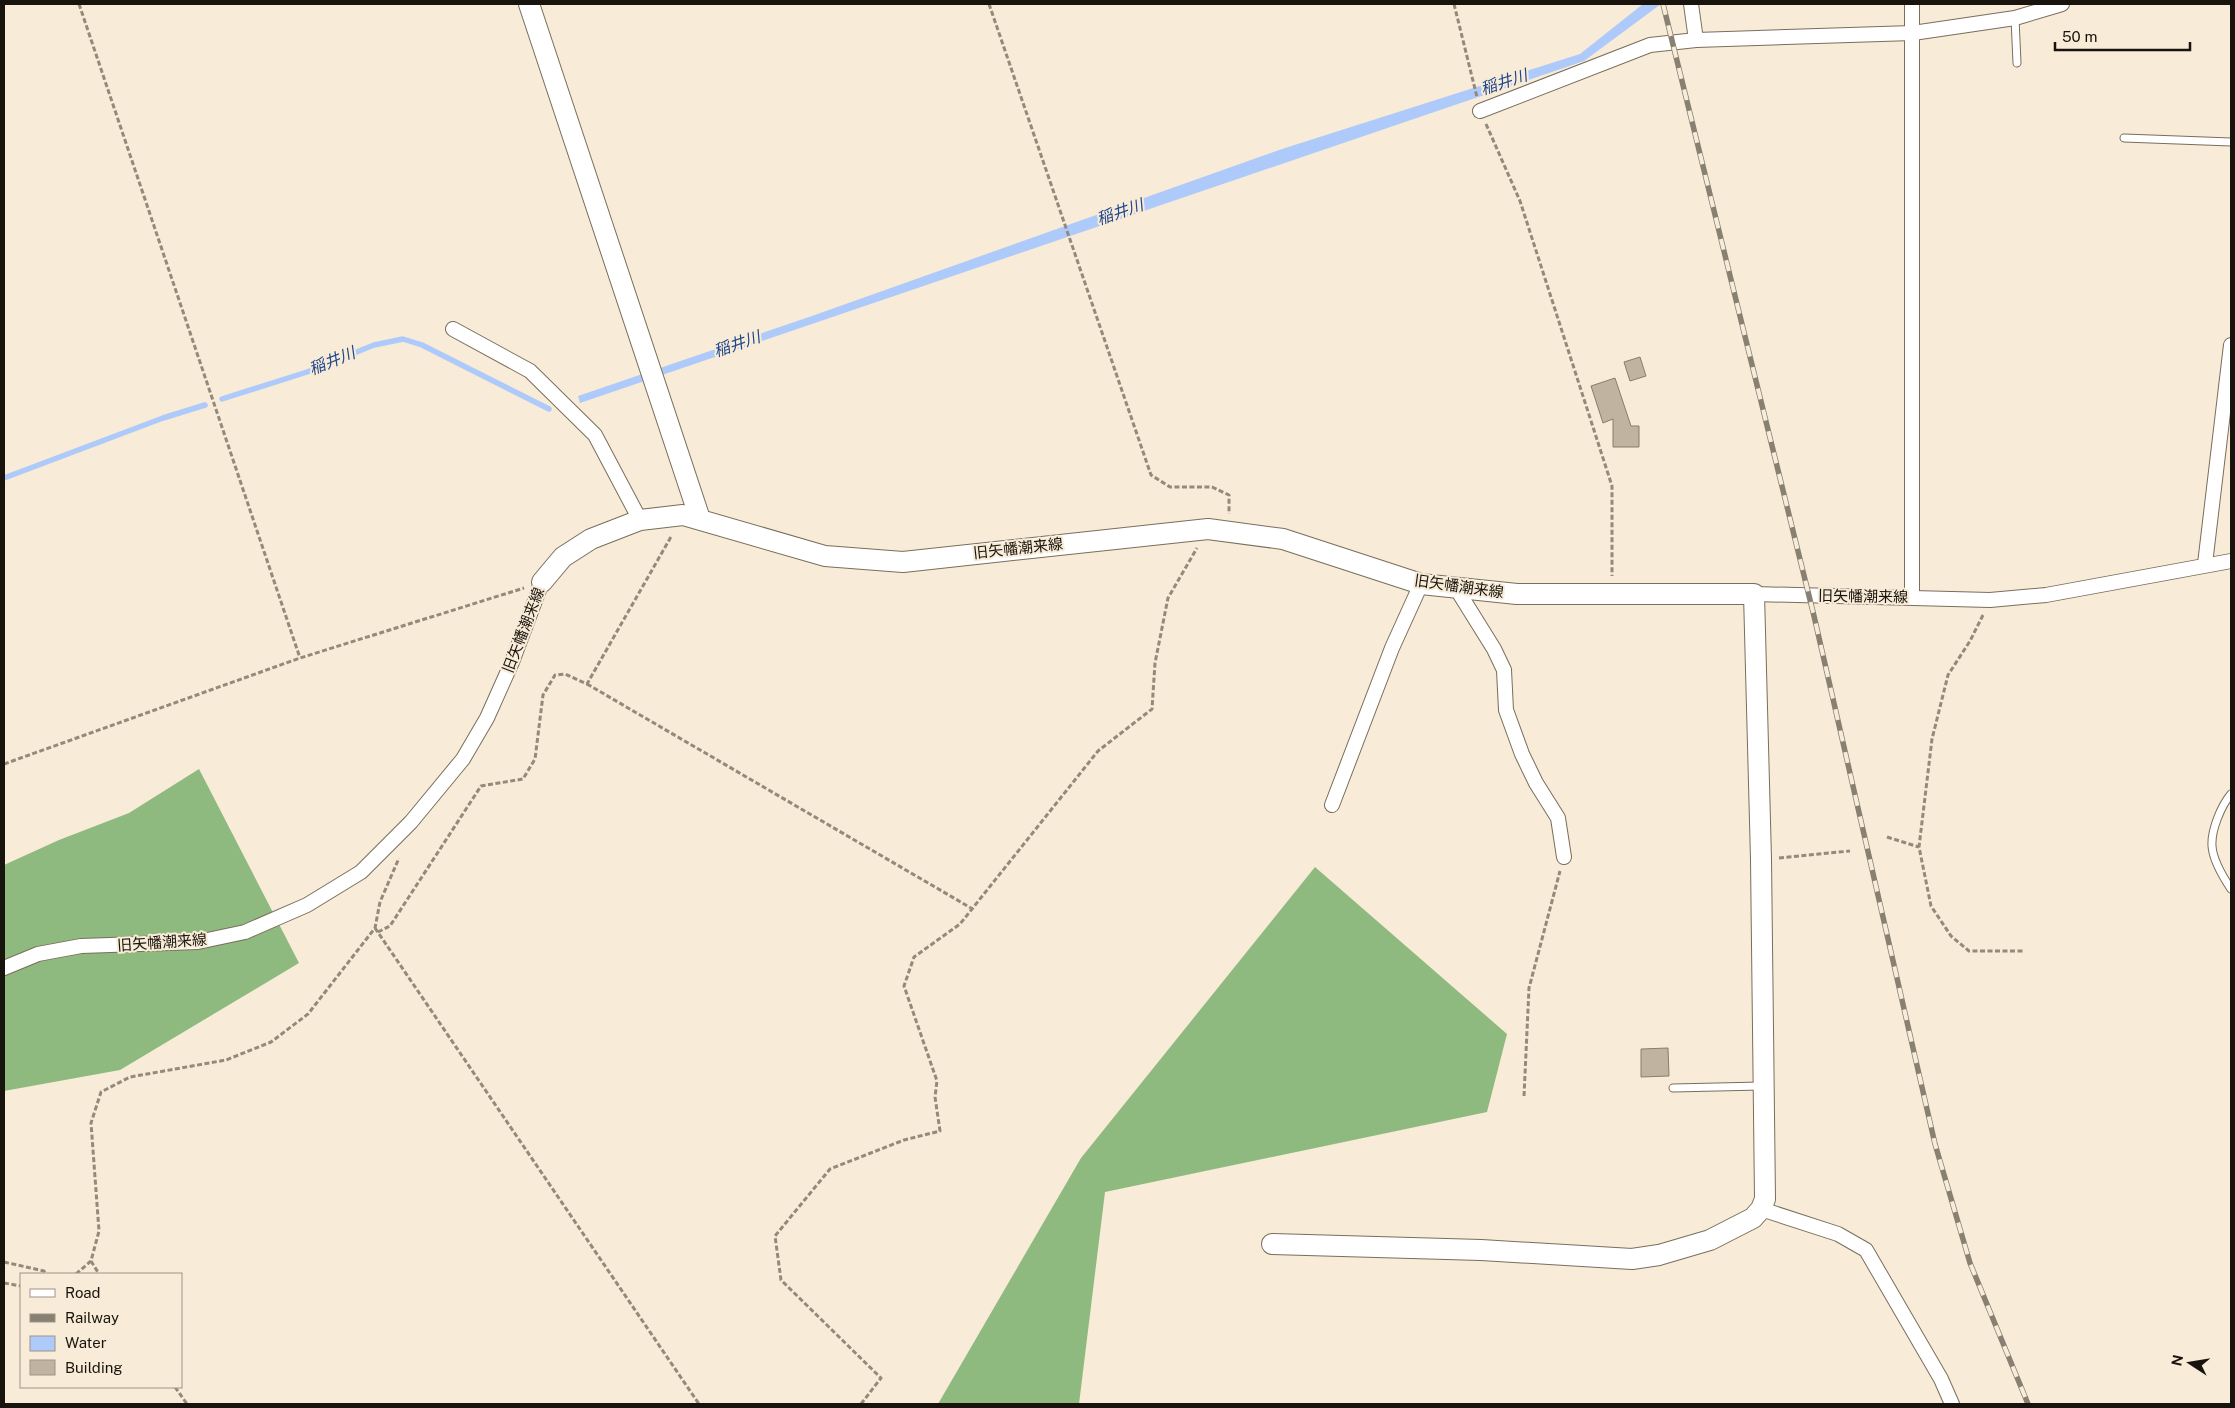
<svg xmlns="http://www.w3.org/2000/svg" width="2235" height="1408" font-family="'Public Sans','Noto Sans JP',sans-serif">
<style>
.forest{fill:#8fba7f}
.water{fill:#adcafb}
.lines{fill:none;stroke-linecap:round;stroke-linejoin:round}
.stream{stroke:#adcafb;stroke-width:5.5}
.building{fill:#c0b4a0;stroke:#897d6b}
.lane-casing{stroke:#796e5c;stroke-width:9}
.street-casing{stroke:#796e5c;stroke-width:16}
.secondary-casing{stroke:#796e5c;stroke-width:22}
.path{stroke:#938a7c;stroke-width:3;stroke-dasharray:5 2.5;stroke-linecap:butt}
.lane{stroke:#fff;stroke-width:7}
.street{stroke:#fff;stroke-width:14}
.secondary{stroke:#fff;stroke-width:20}
.rail-casing{stroke:#888072;stroke-width:5.5}
.rail{stroke:#f8ebd7;stroke-width:4;stroke-dasharray:11;stroke-linecap:butt}
.labels{text-anchor:middle;dominant-baseline:central;stroke-width:4;stroke-linejoin:round;paint-order:stroke}
.street-label{font-size:15px;fill:#18140d;stroke:#f8ebd7}
.water-label{font-size:16px;font-style:italic;fill:#1e468c;stroke:#f8ebd7}
</style>
<rect width="100%" height="100%" fill="#f8ebd7"/>
<!-- forest -->
<g class="forest">
<polygon points="199,769 299,963 120,1070 4,1091 4,865 59,840 129,813"/>
<polygon points="1315,867 1507,1034 1487,1112 1105,1192 1079,1404 938,1404 1081,1158"/>
</g>
<!-- water -->
<polygon class="water" points="1643,4 1661,4 1584,61 580,403 578,396 812,316 1282,149 1580,54"/>
<g class="lines">
<!-- stream -->
<g class="stream">
<polyline points="222,399 307,372 374,345 403,339 422,345 549,409"/>
<polyline points="4,478 163,418 205,405"/>
</g>
</g>
<!-- building -->
<g class="building">
<polygon points="1640,357 1646,376 1630,381 1624,362"/>
<polygon points="1615,378 1631,426 1639,426 1639,447 1613,447 1613,419 1603,423 1591,386"/>
<polygon points="1668,1048 1669,1076 1641,1077 1641,1049"/>
</g>
<g class="lines">
<defs>
<g id="lane">
<polyline points="2015,18 2017,63"/>
<polyline points="2124,138 2231,142"/>
<path d="M 2231,794 C 2221,806 2211,830 2212,846 C 2213,861 2223,877 2231,889"/>
<polyline points="1673,1088 1761,1086"/>
</g>
<g id="street">
<polyline points="1691,4 1696,40 1913,33 2015,18 2062,4"/>
<polyline points="1480,111 1650,45 1696,40"/>
<polyline points="453,329 530,371 595,435 640,520"/>
<polyline points="2205,564 2231,345"/>
<polyline points="1456,588 1494,649 1504,670 1506,710 1522,754 1536,783 1558,818 1564,857"/>
<polyline points="1754,594 1990,600 2046,595 2231,561"/>
<polyline points="1912,597 1912,4"/>
<polyline points="1332,805 1392,648 1421,584"/>
<polyline points="4,968 38,954 81,946 198,942 245,932 307,905 361,872 411,822 463,759 487,718 512,662 542,582"/>
<polyline points="1761,1209 1838,1234 1866,1250 1941,1379 1952,1404"/>
</g>
<g id="secondary">
<polyline points="529,4 700,519"/>
<polyline points="542,582 563,557 591,539 640,520 683,515 825,556 903,562 1208,529 1283,539 1421,584 1517,594 1754,594 1761,859 1765,1199 1761,1209 1753,1218 1710,1240 1659,1255 1632,1259 1481,1250 1272,1244"/>
</g>
</defs>
<!-- lane casing -->
<use href="#lane" class="lane-casing"/>
<!-- street casing -->
<use href="#street" class="street-casing"/>
<!-- secondary casing -->
<use href="#secondary" class="secondary-casing"/>
<!-- path -->
<g class="path">
<polyline points="79,4 300,658"/>
<polyline points="989,4 1151,475 1170,487 1212,487 1229,495 1229,514"/>
<polyline points="1454,4 1477,97"/>
<polyline points="1486,124 1520,201 1612,486 1612,576"/>
<polyline points="1983,615 1970,641 1948,675 1932,739 1919,847 1931,906 1951,936 1969,951 2023,951"/>
<polyline points="587,684 971,908"/>
<polyline points="4,764 300,658 524,588"/>
<polyline points="1887,837 1919,847"/>
<polyline points="1779,858 1850,851"/>
<polyline points="375,928 699,1404"/>
<polyline points="378,932 390,926 481,786 523,779 535,759 543,695 555,675 565,674 587,684 672,535"/>
<polyline points="1524,1096 1529,988 1560,871"/>
<polyline points="91,1261 99,1274"/>
<polyline points="4,1262 44,1271 46,1274"/>
<polyline points="76,1274 91,1261 99,1231 91,1123 101,1092 130,1077 226,1060 271,1042 308,1014 375,928 380,902 399,858"/>
<polyline points="4,1283 21,1286"/>
<polyline points="175,1387 187,1404"/>
<polyline points="861,1404 881,1378 781,1280 775,1236 830,1169 904,1140 940,1131 935,1097 937,1081 904,986 914,957 960,924 1098,751 1152,709 1155,663 1168,598 1197,548"/>
</g>
<!-- lane -->
<use href="#lane" class="lane"/>
<!-- street -->
<use href="#street" class="street"/>
<!-- secondary -->
<use href="#secondary" class="secondary"/>
<defs>
<polyline id="rail" points="1663,4 1814,616 1935,1144 1970,1263 2028,1404"/>
</defs>
<!-- rail casing -->
<use href="#rail" class="rail-casing"/>
<!-- rail -->
<use href="#rail" class="rail"/>
</g>
<g class="labels">
<!-- street labels -->
<g class="street-label">
<text transform="translate(1018 548) rotate(-6)">旧矢幡潮来線</text>
<text transform="translate(1459 586) rotate(8)">旧矢幡潮来線</text>
<text transform="translate(1863 596) rotate(1)">旧矢幡潮来線</text>
<text transform="translate(523 630) rotate(-69)">旧矢幡潮来線</text>
<text transform="translate(162 942) rotate(-4)">旧矢幡潮来線</text>
</g>
<!-- water labels -->
<g class="water-label">
<text transform="translate(1504 82) rotate(-18)">稲井川</text>
<text transform="translate(1120 212) rotate(-19)">稲井川</text>
<text transform="translate(737 344) rotate(-19)">稲井川</text>
<text transform="translate(332 361) rotate(-22)">稲井川</text>
</g>
</g>
<!-- border -->
<rect width="2235" height="1408" fill="none" stroke="#18140d" stroke-width="10"/>
<!-- legend -->
<rect x="20" y="1273" width="162" height="115" fill="#f8ebd7" stroke="#9e9586"/>
<rect x="30" y="1289" width="25" height="8" fill="#ffffff" stroke="#9e9586"/>
<text x="65" y="1298" font-size="15" fill="#18140d">Road</text>
<rect x="30" y="1314" width="25" height="8" fill="#888072" stroke="#9e9586"/>
<text x="65" y="1323" font-size="15" fill="#18140d">Railway</text>
<rect x="30" y="1336" width="25" height="15" fill="#adcafb" stroke="#9e9586"/>
<text x="65" y="1348" font-size="15" fill="#18140d">Water</text>
<rect x="30" y="1360" width="25" height="15" fill="#c0b4a0" stroke="#9e9586"/>
<text x="65" y="1373" font-size="15" fill="#18140d">Building</text>
<!-- north arrow -->
<g transform="translate(2190 1363) rotate(282)" stroke="#f8ebd7" stroke-width="4" paint-order="stroke">
<path d="M0-4L9 19L0 12L-9 19Z" fill="#18140d"/>
<text y="-8" font-size="14" font-weight="bold" text-anchor="middle" fill="#18140d">N</text>
</g>
<!-- scale -->
<path d="M2055 42v8h135v-8" fill="none" stroke="#18140d" stroke-width="2.5"/>
<text x="2062" y="42" font-size="15" fill="#18140d" stroke="#f8ebd7" stroke-width="4" paint-order="stroke">50 m</text>
</svg>
